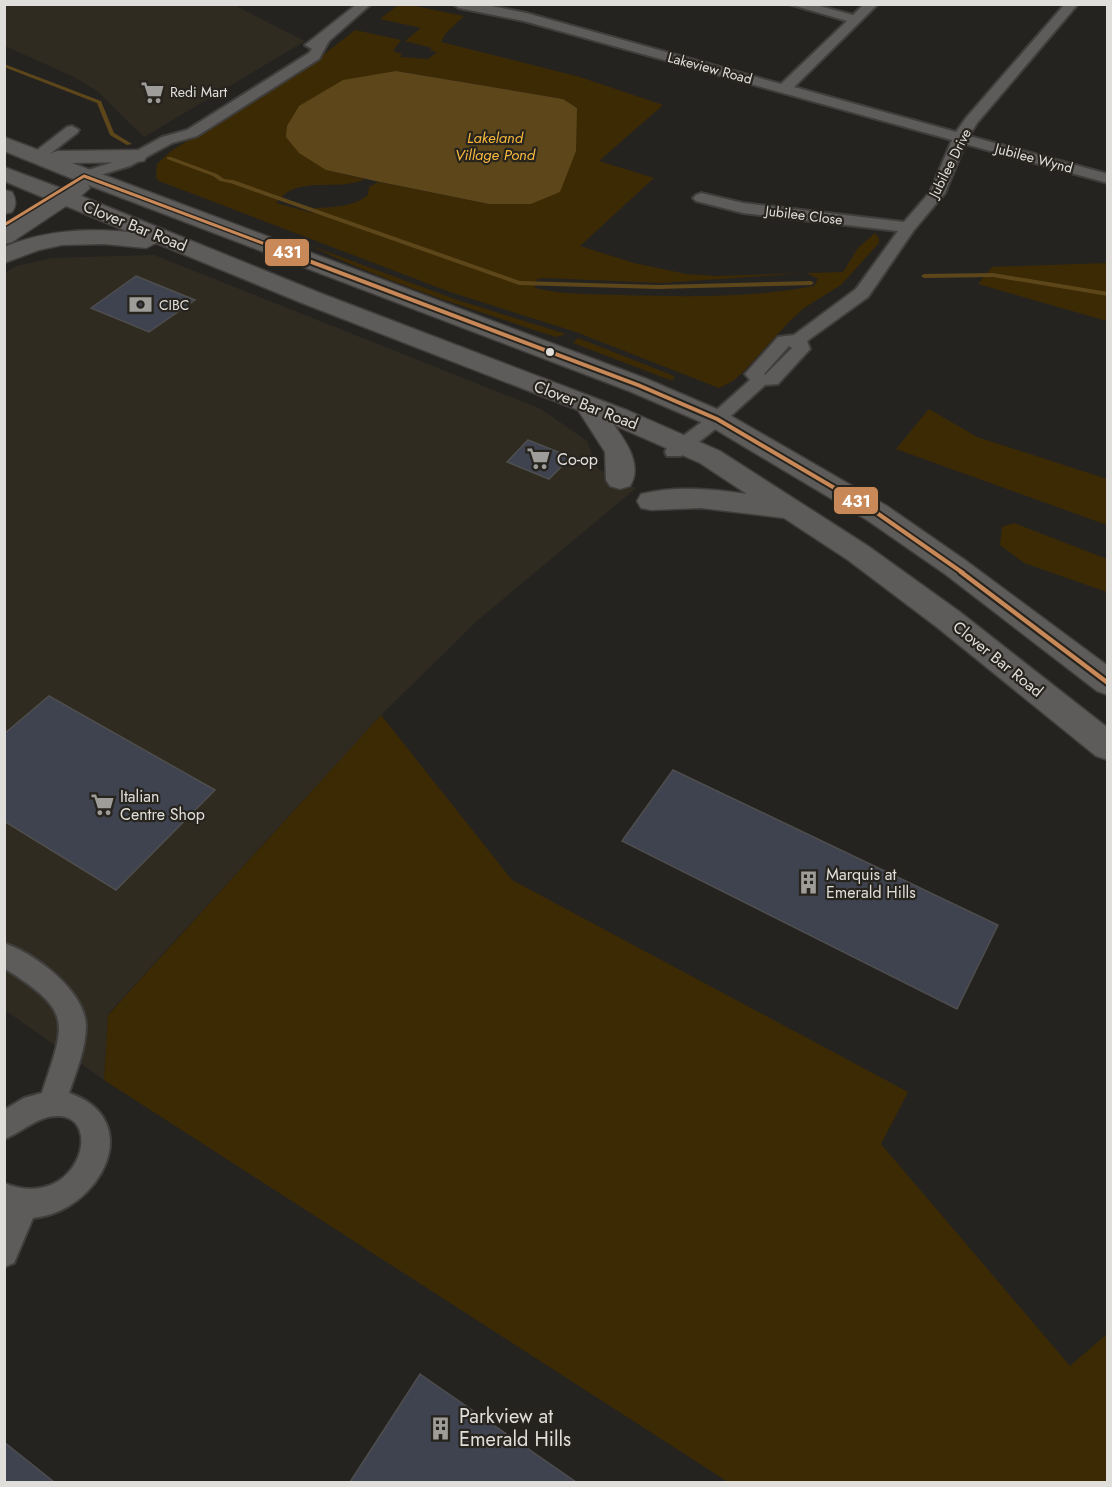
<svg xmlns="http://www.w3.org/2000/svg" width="1112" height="1487" font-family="Jost,sans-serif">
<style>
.built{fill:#302b21}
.green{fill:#3c2a04;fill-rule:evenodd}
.water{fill:#5d461a}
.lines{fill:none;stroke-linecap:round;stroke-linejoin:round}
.stream{fill:#5d461a;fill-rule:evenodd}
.building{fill:#3f4350;stroke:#4e4e4e;stroke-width:1.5}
.street-casing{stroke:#403e3c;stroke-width:4}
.secondary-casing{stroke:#403e3c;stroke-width:3}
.street{fill:#5e5c5a;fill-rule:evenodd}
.secondary{fill:#5e5c5a;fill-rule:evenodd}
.bus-1-far2-casing{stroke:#27241e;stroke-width:6}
.bus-1-far1-casing{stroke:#27241e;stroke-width:8}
.bus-1-casing{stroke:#27241e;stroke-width:9}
.bus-1-far2{stroke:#c98858;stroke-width:3}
.bus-1-far1{stroke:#c98858;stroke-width:4}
.bus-1{stroke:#c98858;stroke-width:4.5}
.bus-dot{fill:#e0dedb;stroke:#27241e;stroke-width:2}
.labels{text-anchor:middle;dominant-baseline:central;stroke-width:4.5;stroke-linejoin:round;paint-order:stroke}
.far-street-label{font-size:14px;fill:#e0dedb;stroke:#27241e}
.far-poi-label{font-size:14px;fill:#e0dedb;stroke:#27241e;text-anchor:start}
.far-water-label{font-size:15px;font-style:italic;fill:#f8b93e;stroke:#27241e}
.street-label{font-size:16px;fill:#e0dedb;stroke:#27241e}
.poi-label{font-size:16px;fill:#e0dedb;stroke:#27241e;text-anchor:start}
.near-poi-label{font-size:20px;fill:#e0dedb;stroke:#27241e;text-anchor:start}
.line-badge{stroke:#27241e;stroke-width:2}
.badge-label{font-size:16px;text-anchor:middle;font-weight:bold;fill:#fff}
</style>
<rect width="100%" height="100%" fill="#252320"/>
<!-- built -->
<g class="built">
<polygon points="6,5 234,5 305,41 144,137 97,91 74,77 5,46"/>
<polygon points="154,255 541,409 587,441 598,469 636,488 478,620 381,715 108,1014 104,1080 5,1010 5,273 16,266 52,258"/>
</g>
<!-- green -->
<g class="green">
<path d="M 398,5 L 410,5 L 464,16 L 446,33 L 441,42 L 580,77 L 663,105 L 599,161 L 654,178 L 580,246 L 634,263 L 686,274 L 716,276 L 843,272 L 858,248 L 875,233 L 879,238 L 879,243 L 841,285 L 804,308 L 789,322 L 743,372 L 733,381 L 719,388 L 576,332 L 450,292 L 159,181 L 156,178 L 157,164 L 171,151 L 318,59 L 355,30 L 401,40 L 393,51 L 402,54 L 400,57 L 428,59 L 437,52 L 430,50 L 432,48 L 405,41 L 421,28 L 380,19 ZM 397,71 L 563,99 L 577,108 L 575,125 L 489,204 L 378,182 L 369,187 L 368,195 C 353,207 334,207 316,208 L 313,213 L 276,203 C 298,173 336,193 365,179 L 326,170 ZM 807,273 L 818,279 L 814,286 C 752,298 685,297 622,295 C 593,294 563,295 535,288 L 537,279 L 544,278 L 662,283 Z"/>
<path d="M 309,245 L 457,300 L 566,334 L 556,337 C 472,309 389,284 309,245 Z"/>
<polygon points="1107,263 1107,321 978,284 992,267"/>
<polygon points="578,338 674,376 674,379 670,380 573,343"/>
<polygon points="929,409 977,437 1107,479 1107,525 896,449"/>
<polygon points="1014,523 1107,559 1107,592 1024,563 1000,545 1002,527"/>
<polygon points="381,715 512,880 908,1092 881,1144 1070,1366 1107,1334 1107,1482 728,1482 104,1080 108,1015"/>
</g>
<!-- water -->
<polygon class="water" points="396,71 563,99 577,108 576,151 560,192 531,204 489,204 380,182 326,170 299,153 286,137 287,126 299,106 343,80"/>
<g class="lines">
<!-- stream -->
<g class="stream">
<polygon points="4,64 101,101 114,133 132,144 127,145 110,135 97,103 4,67"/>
<polygon points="167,157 171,157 217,174 224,179 233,180 520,281 658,285 811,281 814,283 811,285 658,289 519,285 230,183 220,181 213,176 167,159"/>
<polygon points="993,273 1108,292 1108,296 993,277 924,278 921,276 924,274"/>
</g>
</g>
<!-- building -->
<g class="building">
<polygon points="136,276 195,300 149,332 91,308"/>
<polygon points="528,440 571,457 549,479 507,462"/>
<polygon points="49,696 215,790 116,890 4,821 4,734"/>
<polygon points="673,770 998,925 957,1009 622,841"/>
<polygon points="420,1374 576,1482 350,1482"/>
<polygon points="4,1442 54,1482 4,1482"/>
</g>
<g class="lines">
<defs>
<g id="street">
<polygon points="357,4 371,4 329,41 319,59 197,136 172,143 130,166 84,180 77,176 79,173 120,160 162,137 187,130 309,53 312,49 305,45"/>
<path d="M 453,4 L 481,4 L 526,13 L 781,84 L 847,21 L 789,4 L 812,4 L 853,15 L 864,4 L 878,4 L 794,87 L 956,132 L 966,118 L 1065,4 L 1078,4 L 977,123 L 969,136 L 1108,174 L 1108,183 L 965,144 L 945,193 L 914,230 L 868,297 L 807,341 L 810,349 L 778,384 L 765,385 L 723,423 L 681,456 L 667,456 L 665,452 L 667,448 L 711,415 L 750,380 L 745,374 L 778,337 L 794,335 L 856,289 L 898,231 L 743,213 L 696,201 L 693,198 L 696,195 L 701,193 L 743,203 L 904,222 L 930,192 L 952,140 L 524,21 L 459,8 ZM 789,346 L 792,348 L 765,375 L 764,374 Z"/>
<polygon points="72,126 79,130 77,133 42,160 32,160 30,157 32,154 67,127"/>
<path d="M 4,943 C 35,954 85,990 86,1026 C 86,1048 76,1072 69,1093 C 148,1120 100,1212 33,1218 L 14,1263 L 4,1267 L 4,1183 C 77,1213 105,1118 59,1116 C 38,1115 23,1132 4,1139 L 4,1110 L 24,1098 L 42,1093 C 66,1020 73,1012 4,968 Z"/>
</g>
<g id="secondary">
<path d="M 4,137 L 49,154 L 57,151 L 136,150 L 144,151 L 147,156 L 144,161 L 136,162 L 72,163 L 647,379 L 726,413 L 887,506 L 965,560 L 1108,666 L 1108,695 L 1097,691 L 945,574 L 867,520 L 708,425 L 629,391 L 88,185 L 90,188 L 81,196 L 320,293 L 629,411 L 720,451 L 868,546 L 960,612 L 1108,728 L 1108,760 L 1096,756 L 938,628 L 848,560 L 784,518 L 701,508 L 651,510 L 641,508 L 637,501 L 641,494 C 676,485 712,489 747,494 L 700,463 L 614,425 C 626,442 643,465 630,486 L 620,489 L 610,486 L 606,480 L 605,452 L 578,410 L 302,303 L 156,243 L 146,248 L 104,244 L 62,245 L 39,250 L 4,263 L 4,247 C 45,230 86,228 129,232 L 66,206 L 12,242 L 4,244 L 4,226 L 47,199 L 4,181 L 4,167 L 63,189 L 78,181 L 4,151 Z"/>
<path d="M 4,190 L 12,192 C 16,199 17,205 12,212 L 4,214 Z"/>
</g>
</defs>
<!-- street casing -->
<use href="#street" class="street-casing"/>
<!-- secondary casing -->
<use href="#secondary" class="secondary-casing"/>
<!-- street -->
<use href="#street" class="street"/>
<!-- secondary -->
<use href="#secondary" class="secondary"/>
<defs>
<polyline id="bus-1-far2" points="4,225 84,176 289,253"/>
<polyline id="bus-1-far1" points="285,252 638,385 717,419 877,513 963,573"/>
<polyline id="bus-1" points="961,572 1108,683"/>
</defs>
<!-- bus-1-far2 casing -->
<use href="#bus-1-far2" class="bus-1-far2-casing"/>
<!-- bus-1-far1 casing -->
<use href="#bus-1-far1" class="bus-1-far1-casing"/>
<!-- bus-1 casing -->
<use href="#bus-1" class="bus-1-casing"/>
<!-- bus-1-far2 -->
<use href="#bus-1-far2" class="bus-1-far2"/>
<!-- bus-1-far1 -->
<use href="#bus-1-far1" class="bus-1-far1"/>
<!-- bus-1 -->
<use href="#bus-1" class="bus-1"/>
</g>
<!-- icons -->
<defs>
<symbol id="supermarket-bare" viewBox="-9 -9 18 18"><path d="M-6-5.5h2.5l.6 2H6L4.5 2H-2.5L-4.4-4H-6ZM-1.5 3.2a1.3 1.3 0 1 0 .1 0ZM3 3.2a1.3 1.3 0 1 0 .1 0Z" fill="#9f9d9a" stroke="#27241e" stroke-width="2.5" paint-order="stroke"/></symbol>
<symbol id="bank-bare" viewBox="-9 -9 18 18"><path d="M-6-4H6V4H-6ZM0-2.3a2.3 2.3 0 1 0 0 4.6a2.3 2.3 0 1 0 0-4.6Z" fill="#9f9d9a" stroke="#27241e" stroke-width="2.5" paint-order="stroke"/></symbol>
<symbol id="building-bare" viewBox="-9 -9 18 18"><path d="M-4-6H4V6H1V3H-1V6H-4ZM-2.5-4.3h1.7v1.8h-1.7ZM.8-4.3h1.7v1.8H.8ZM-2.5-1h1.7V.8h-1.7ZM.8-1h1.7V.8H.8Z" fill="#9f9d9a" stroke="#27241e" stroke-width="2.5" paint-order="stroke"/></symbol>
</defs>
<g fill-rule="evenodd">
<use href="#supermarket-bare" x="136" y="76" width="33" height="33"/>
<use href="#bank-bare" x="124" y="288" width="33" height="33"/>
<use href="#supermarket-bare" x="522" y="442" width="33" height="33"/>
<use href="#supermarket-bare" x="86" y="788" width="33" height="33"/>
<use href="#building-bare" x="792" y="866" width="33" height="33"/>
<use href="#building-bare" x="424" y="1412" width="33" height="33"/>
</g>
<!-- markers -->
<circle class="bus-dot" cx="550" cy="352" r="5"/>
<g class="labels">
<!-- far-street labels -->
<g class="far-street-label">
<text transform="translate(710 68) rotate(15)">Lakeview Road</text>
<text transform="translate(1034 158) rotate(15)">Jubilee Wynd</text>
<text transform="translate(950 163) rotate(-63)">Jubilee Drive</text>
<text transform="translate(804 215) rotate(7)">Jubilee Close</text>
</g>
<!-- far-poi labels -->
<g class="far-poi-label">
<text x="170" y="92">Redi Mart</text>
<text x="159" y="305">CIBC</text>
</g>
<!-- far-water labels -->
<g class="far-water-label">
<text x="495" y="138">Lakeland<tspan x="495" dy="17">Village Pond</tspan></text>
</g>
<!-- street labels -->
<g class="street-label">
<text transform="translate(135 226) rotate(22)">Clover Bar Road</text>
<text transform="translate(586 405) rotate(21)">Clover Bar Road</text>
<text transform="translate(998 659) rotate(39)">Clover Bar Road</text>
</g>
<!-- poi labels -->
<g class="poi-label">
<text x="557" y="459">Co-op</text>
<text x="120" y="796">Italian<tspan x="120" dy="18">Centre Shop</tspan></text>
<text x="826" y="874">Marquis at<tspan x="826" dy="18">Emerald Hills</tspan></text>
</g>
<!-- near-poi labels -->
<g class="near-poi-label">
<text x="459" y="1416">Parkview at<tspan x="459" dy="23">Emerald Hills</tspan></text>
</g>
</g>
<g class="line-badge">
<rect x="264" y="238" width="46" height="29" rx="6" fill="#c98858"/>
<rect x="833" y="486" width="46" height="29" rx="6" fill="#c98858"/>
</g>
<g class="badge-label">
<text x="287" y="258">431</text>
<text x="856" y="507">431</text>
</g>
<!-- border -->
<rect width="1112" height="1487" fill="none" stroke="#e0dedb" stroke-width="12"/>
</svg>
